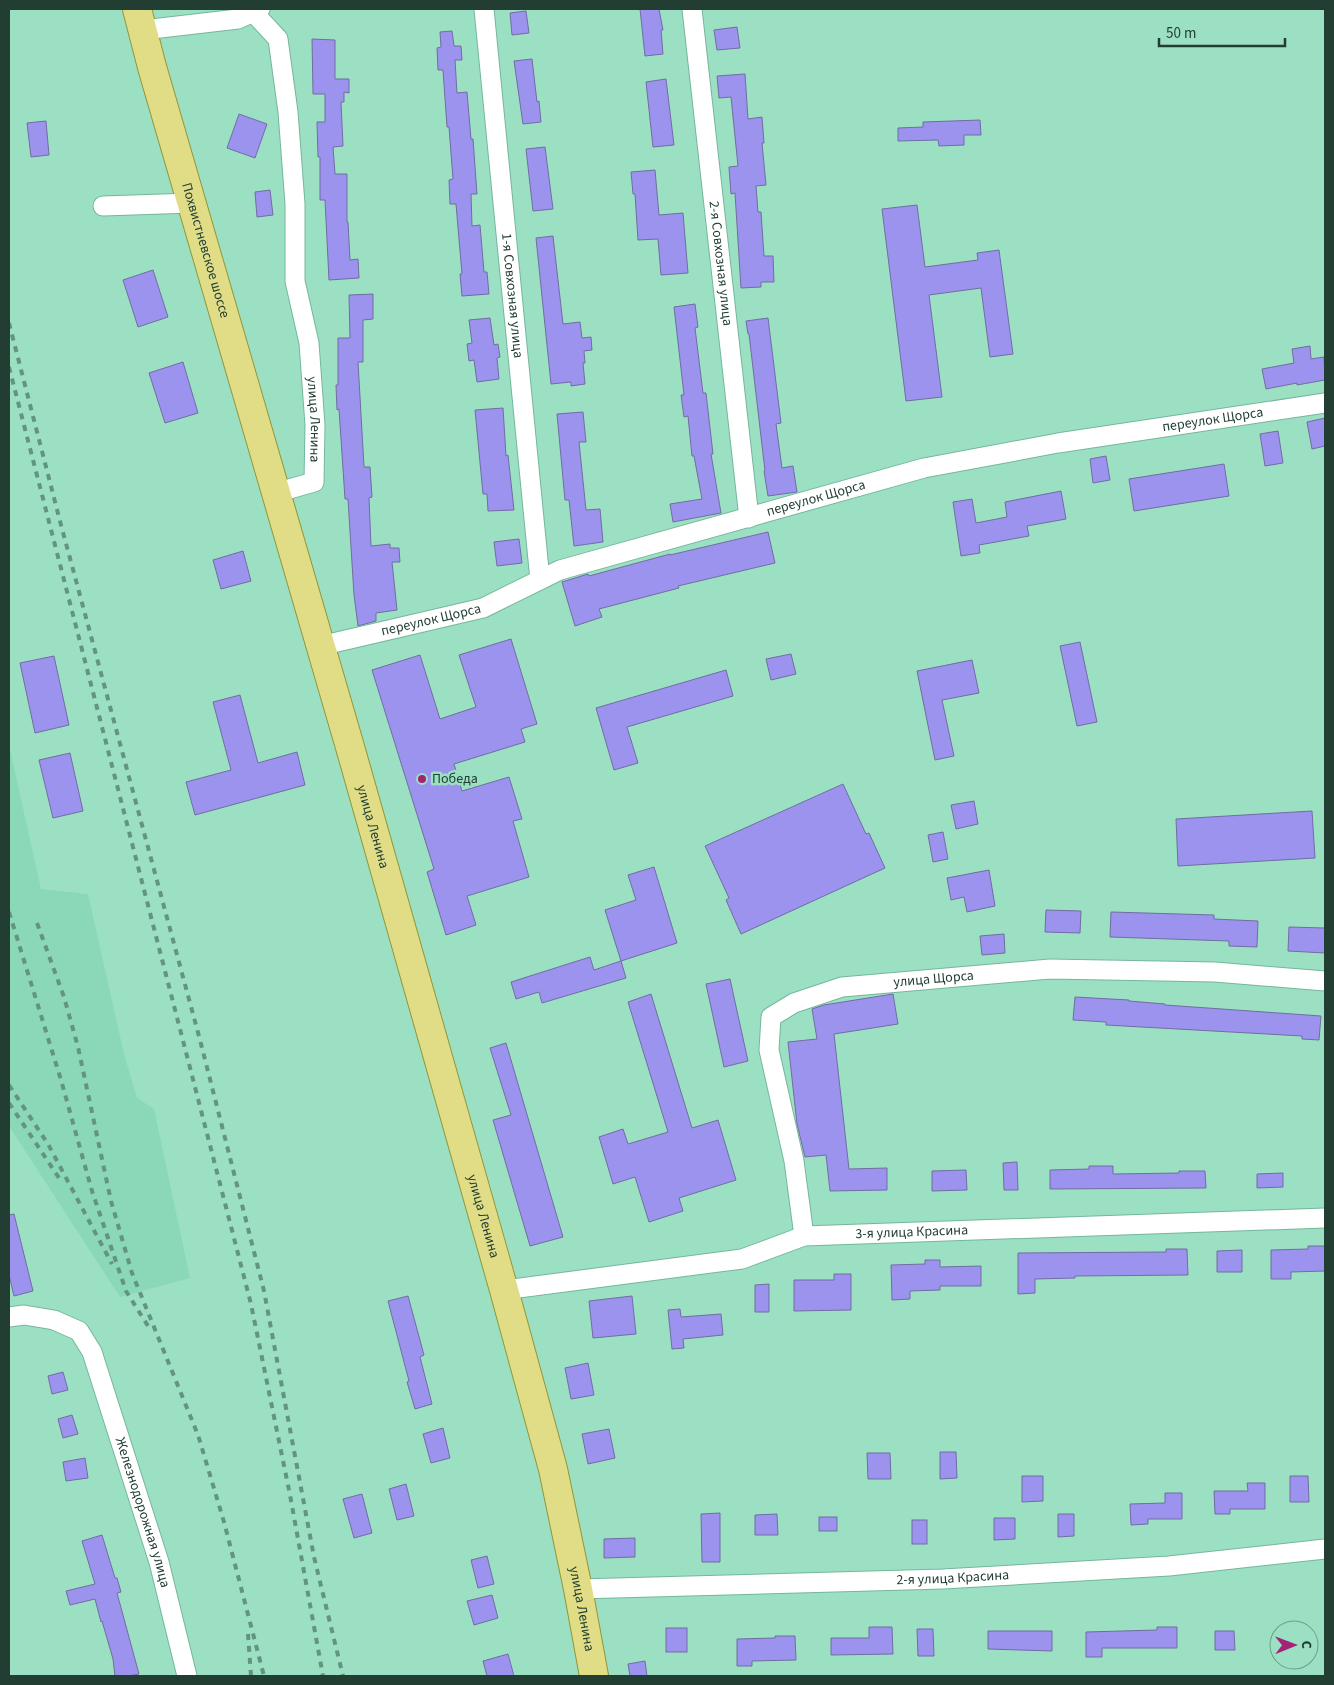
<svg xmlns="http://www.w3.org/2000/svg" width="1334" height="1685" font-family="'Source Sans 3',sans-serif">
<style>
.built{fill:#8bd8b8}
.building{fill:#9b93ee;stroke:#716da1}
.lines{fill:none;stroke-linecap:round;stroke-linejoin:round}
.street-casing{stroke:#74b79c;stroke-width:21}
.primary-casing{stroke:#919636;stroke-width:30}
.street{stroke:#fff;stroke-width:19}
.primary{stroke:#e1dd87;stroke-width:28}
.rail{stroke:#639480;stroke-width:4;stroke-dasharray:6 6;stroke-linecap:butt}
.poi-dot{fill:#a32375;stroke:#9ce0c4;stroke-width:2}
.labels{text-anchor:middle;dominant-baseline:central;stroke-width:5;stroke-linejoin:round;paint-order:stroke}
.street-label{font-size:14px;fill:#223e33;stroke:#9ce0c4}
.poi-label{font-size:14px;fill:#223e33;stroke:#9ce0c4;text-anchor:start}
</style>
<rect width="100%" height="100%" fill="#9ce0c4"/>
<!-- built -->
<polygon class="built" points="9,745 41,889 88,894 124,1054 137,1098 154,1109 190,1278 120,1297 9,1126"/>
<!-- building -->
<g class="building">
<polygon points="640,9 659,9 663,30 661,30 663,54 645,56"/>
<polygon points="526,11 529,33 512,35 510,13"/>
<polygon points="737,27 740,48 717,50 714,30"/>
<polygon points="452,31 454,46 461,46 462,60 455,60 457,93 467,92 471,139 473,139 477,194 471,194 472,226 480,225 484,272 487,272 489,294 462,296 460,274 462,274 456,204 450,204 449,180 453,179 449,127 447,127 443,70 438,70 437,48 441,47 440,32"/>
<polygon points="312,39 335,40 335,79 349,79 349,93 344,92 344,102 341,102 343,146 333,147 335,174 347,174 347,222 348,222 350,260 358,259 359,278 329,280 325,200 320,200 320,157 318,157 317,122 325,122 325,94 313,94"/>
<polygon points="532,59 537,102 539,101 541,122 523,124 514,61"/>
<polygon points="745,74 748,119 762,117 764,143 762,143 766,185 756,186 758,212 761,212 764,256 773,256 774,282 761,282 761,287 741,288 735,193 731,194 729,167 738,166 731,97 719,98 717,76"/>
<polygon points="666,79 674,145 653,147 646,82"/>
<polygon points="239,114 267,124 255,158 227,148"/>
<polygon points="980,120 981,135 964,135 964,145 939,146 938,140 898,141 898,128 923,127 923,122"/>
<polygon points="46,121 49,155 31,157 27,123"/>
<polygon points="545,147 553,209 533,211 526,149"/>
<polygon points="655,170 659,215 683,213 688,273 661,275 658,239 638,240 635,194 633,194 631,172"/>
<polygon points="270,190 273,215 257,217 255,192"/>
<polygon points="917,205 925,267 978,260 977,253 999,250 1013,354 990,357 981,288 929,295 942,397 906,401 882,209"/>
<polygon points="553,236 563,324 580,322 582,338 591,337 592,350 584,351 585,363 583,363 585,384 571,386 571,382 551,384 536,238"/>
<polygon points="153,270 168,317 138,327 123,280"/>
<polygon points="373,294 373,319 363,320 363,362 358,362 364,467 370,467 372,497 369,498 371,546 390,544 390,548 399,548 400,562 392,562 397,610 376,613 376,621 358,626 354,595 348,499 345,499 339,409 337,410 336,385 338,385 338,338 350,338 349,295"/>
<polygon points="695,304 698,327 695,328 703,393 706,393 713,454 711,454 721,513 673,522 670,504 702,499 694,456 692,456 688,416 684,417 681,395 684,395 674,307"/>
<polygon points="490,318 494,345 498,344 500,357 497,358 499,379 477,382 474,360 469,361 467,344 472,343 469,320"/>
<polygon points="768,318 781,423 776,424 782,468 793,466 797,492 768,496 764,471 765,471 749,334 748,334 746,321"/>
<polygon points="1310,346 1311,359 1324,357 1325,380 1297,385 1297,383 1266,389 1262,369 1294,363 1292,349"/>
<polygon points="183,362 198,413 165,423 149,373"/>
<polygon points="503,408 506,456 508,455 514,510 488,511 487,494 483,494 475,410"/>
<polygon points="583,412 586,442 579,442 586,510 600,509 603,542 574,546 569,500 565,500 557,414"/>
<polygon points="1325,418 1325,446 1312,449 1307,422"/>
<polygon points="1278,431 1283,463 1265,466 1260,434"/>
<polygon points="1106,456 1110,480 1093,483 1090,459"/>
<polygon points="1224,464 1229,496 1134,511 1129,479"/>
<polygon points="1061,491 1066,519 1027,526 1029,536 979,545 980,553 961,556 953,502 972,499 976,523 1007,517 1005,502"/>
<polygon points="768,532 775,563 678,586 679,588 599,609 602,617 575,626 562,582 588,574 589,576 670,554 670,555"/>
<polygon points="519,539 522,563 497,566 494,542"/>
<polygon points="243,551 251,581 221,589 213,560"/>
<polygon points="511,639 537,724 521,729 525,742 454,764 462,791 509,777 522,819 513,821 529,877 467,896 476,925 446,935 427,872 434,869 372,670 420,655 440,719 476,707 459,655"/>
<polygon points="1080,642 1097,722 1077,726 1060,646"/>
<polygon points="791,654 796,674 771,680 766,659"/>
<polygon points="54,656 69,725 35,733 20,663"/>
<polygon points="972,660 979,693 942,700 954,756 935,760 917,671"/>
<polygon points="726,670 733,696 627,727 638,763 614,770 596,708"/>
<polygon points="240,695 258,763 297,752 305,785 195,815 186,782 231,770 213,702"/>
<polygon points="70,753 83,811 53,818 39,760"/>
<polygon points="843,784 866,834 869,833 885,868 741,934 726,900 729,898 705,846"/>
<polygon points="974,801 978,824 956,829 951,805"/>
<polygon points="1312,811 1315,858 1178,866 1176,819"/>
<polygon points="943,832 948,859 933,862 928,835"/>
<polygon points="654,867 677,943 621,961 605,910 636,900 628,875"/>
<polygon points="989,870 995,906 967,912 964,897 951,900 947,878"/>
<polygon points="1046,910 1081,911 1080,933 1045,932"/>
<polygon points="1111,912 1214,915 1214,919 1258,921 1257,947 1229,946 1229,941 1110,937"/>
<polygon points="1289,927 1325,928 1325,953 1288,951"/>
<polygon points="1004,934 1005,953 982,955 980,936"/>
<polygon points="590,957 594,970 621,961 626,978 542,1003 539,992 516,999 511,982"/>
<polygon points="730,979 748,1061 724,1067 706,984"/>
<polygon points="651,994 692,1128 718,1120 736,1180 679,1198 683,1211 649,1222 635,1177 613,1184 599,1137 623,1129 628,1144 668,1132 628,1002"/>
<polygon points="893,994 898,1024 834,1034 849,1169 887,1168 887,1190 830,1191 826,1155 805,1157 797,1124 788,1042 817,1039 812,1009 824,1005"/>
<polygon points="1075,997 1129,1000 1129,1001 1165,1004 1165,1005 1321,1016 1319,1040 1302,1039 1302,1036 1106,1025 1106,1022 1073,1020"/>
<polygon points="506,1043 563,1237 530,1246 493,1120 511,1115 490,1048"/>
<polygon points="1017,1162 1018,1190 1004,1190 1003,1163"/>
<polygon points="1089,1166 1113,1166 1113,1174 1179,1173 1179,1171 1205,1171 1206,1188 1050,1189 1050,1170 1089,1169"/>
<polygon points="966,1170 967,1190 932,1191 932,1171"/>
<polygon points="1283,1173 1283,1187 1257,1188 1257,1174"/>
<polygon points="14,1214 33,1291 14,1296 9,1275 9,1215"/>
<polygon points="1308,1246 1325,1246 1325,1271 1291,1272 1291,1279 1271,1279 1271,1250 1308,1249"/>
<polygon points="1166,1249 1187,1249 1188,1275 1075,1276 1075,1278 1035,1279 1035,1293 1018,1294 1018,1253 1166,1252"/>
<polygon points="1242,1250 1242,1272 1217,1272 1217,1251"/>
<polygon points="925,1260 940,1260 940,1267 981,1266 981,1286 940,1286 940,1290 910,1291 910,1299 892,1300 891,1265 925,1264"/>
<polygon points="834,1274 851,1274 851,1310 794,1311 794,1280 834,1280"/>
<polygon points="769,1284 769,1312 755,1312 755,1285"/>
<polygon points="408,1296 424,1355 420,1357 432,1404 415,1409 407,1382 409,1381 388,1301"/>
<polygon points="632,1296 636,1334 593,1338 589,1301"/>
<polygon points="680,1309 681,1317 721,1314 723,1335 683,1339 684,1348 672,1349 668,1310"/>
<polygon points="588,1363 594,1395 571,1399 565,1368"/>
<polygon points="63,1372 68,1390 52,1394 48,1376"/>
<polygon points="72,1415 78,1434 63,1438 58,1419"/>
<polygon points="443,1428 450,1458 431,1463 423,1434"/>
<polygon points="609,1429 615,1458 588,1464 582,1434"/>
<polygon points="940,1452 956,1452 957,1478 940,1479"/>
<polygon points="867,1453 890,1453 891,1479 868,1479"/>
<polygon points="85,1458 88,1478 66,1481 63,1462"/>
<polygon points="1022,1476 1043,1476 1043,1501 1022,1502"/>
<polygon points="1290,1476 1308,1476 1309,1502 1290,1502"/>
<polygon points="1247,1483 1265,1483 1265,1509 1230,1509 1230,1514 1215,1514 1214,1491 1248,1491"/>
<polygon points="406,1484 414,1516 397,1520 389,1489"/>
<polygon points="1165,1493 1182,1493 1182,1519 1148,1519 1148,1524 1131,1525 1130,1504 1165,1503"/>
<polygon points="362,1494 372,1533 354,1538 343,1499"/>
<polygon points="720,1513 720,1562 702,1562 701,1514"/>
<polygon points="777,1514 778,1535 755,1535 755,1515"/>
<polygon points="1058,1514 1074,1514 1074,1536 1058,1537"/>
<rect x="819" y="1517" width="18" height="14"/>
<polygon points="994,1518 1015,1518 1015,1539 994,1540"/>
<rect x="912" y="1520" width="15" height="24"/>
<polygon points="102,1535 115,1578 117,1578 121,1592 117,1593 139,1674 128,1676 115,1676 113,1659 102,1621 101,1622 95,1599 70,1605 66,1591 95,1584 82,1541"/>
<polygon points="635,1538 635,1557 604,1558 604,1539"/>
<polygon points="487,1556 494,1584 478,1588 471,1560"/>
<polygon points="492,1595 498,1618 474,1625 467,1601"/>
<polygon points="869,1627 892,1627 893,1654 831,1655 831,1638 869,1638"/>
<polygon points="1157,1627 1177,1627 1177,1648 1102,1648 1102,1657 1086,1657 1086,1632 1157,1630"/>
<rect x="666" y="1628" width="21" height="24"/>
<polygon points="917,1629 933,1629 934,1656 918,1656"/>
<polygon points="988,1631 1052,1631 1052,1651 988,1649"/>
<polygon points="1215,1631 1234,1631 1235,1650 1215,1650"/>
<polygon points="775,1636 795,1636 796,1660 752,1661 752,1666 737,1666 737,1639 775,1638"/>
<polygon points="508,1654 514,1676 487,1676 483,1661"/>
<polygon points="645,1661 647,1676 630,1676 628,1664"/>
</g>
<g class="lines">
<defs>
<g id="street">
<path id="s1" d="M 484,9 L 540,580"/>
<path id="s2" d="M 692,9 L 749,518"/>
<path id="s3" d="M 253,12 L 278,39 L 288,112 L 295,204 L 295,281 L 309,343 L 315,425 L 314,482 L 275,493"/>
<polyline points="143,30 238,19 260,9"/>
<polyline points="103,206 192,203"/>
<path id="s4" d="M 320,646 L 483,608 L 560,570 L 924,468 L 1058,443 L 1325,403"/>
<path id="s5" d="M 804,1236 L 794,1161 L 769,1050 L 771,1017 L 794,1003 L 842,987 L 1050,969 L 1215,972 L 1325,981"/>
<path id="s6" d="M 504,1290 L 742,1259 L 804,1236 L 1325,1218"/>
<path id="s7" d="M 9,1317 L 24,1315 L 54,1320 L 79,1331 L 92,1352 L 159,1562 L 187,1676"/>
<path id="s8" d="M 578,1589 L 943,1579 L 1169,1566 L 1325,1549"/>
</g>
<g id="primary">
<path id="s9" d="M 137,9 L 152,67 L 350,747 L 504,1290 L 553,1469 L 578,1589 L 594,1676"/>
</g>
</defs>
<!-- street casing -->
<use href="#street" class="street-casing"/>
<!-- primary casing -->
<use href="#primary" class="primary-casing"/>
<!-- street -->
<use href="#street" class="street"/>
<!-- primary -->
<use href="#primary" class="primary"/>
<!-- rail -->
<g class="rail">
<polyline points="9,323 61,525 200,1040 264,1291 314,1557 343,1676"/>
<polyline points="9,367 251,1304 290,1495 323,1676"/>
<polyline points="9,912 61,1080 92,1191 126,1291 148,1326"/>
<polyline points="37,923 64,997 78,1047 111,1201 132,1273 198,1435 224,1522 264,1676"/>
<polyline points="9,1085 48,1144 112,1264"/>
<polyline points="9,1103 59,1178"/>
<polyline points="248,1634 251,1676"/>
</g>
</g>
<!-- markers -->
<circle class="poi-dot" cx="422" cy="779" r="5"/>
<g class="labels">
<!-- street labels -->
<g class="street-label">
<text stroke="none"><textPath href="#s9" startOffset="251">Похвистневское шоссе</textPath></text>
<text stroke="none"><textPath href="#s2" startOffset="256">2-я Совхозная улица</textPath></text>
<text stroke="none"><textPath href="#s1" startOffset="288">1-я Совхозная улица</textPath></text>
<text stroke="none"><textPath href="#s3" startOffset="420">улица Ленина</textPath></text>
<text stroke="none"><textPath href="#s4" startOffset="924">переулок Щорса</textPath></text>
<text stroke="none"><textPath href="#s4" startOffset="519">переулок Щорса</textPath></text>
<text stroke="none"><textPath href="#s4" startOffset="114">переулок Щорса</textPath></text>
<text stroke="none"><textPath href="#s9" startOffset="851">улица Ленина</textPath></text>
<text stroke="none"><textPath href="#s5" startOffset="392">улица Щорса</textPath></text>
<text stroke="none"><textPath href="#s9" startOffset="1256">улица Ленина</textPath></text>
<text stroke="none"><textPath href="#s6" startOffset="414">3-я улица Красина</textPath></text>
<text stroke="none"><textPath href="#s7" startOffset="266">Железнодорожная улица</textPath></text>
<text stroke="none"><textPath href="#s8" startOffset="375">2-я улица Красина</textPath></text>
<text stroke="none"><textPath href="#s9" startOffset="1661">улица Ленина</textPath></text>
</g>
<!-- poi labels -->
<g class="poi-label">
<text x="432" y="779">Победа</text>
</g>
</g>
<!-- border -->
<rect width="1334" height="1685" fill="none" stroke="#223e33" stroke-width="20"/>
<!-- north arrow -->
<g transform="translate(1294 1645) rotate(89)"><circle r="24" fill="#9ce0c4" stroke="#6b9f8a"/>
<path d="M0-4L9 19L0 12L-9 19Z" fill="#a32375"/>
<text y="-8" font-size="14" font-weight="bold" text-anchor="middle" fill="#223e33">С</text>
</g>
<!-- scale -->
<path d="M1159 38v8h126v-8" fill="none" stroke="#223e33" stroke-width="2.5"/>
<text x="1166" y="38" font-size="15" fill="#223e33" stroke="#9ce0c4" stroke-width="4" paint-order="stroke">50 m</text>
</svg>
